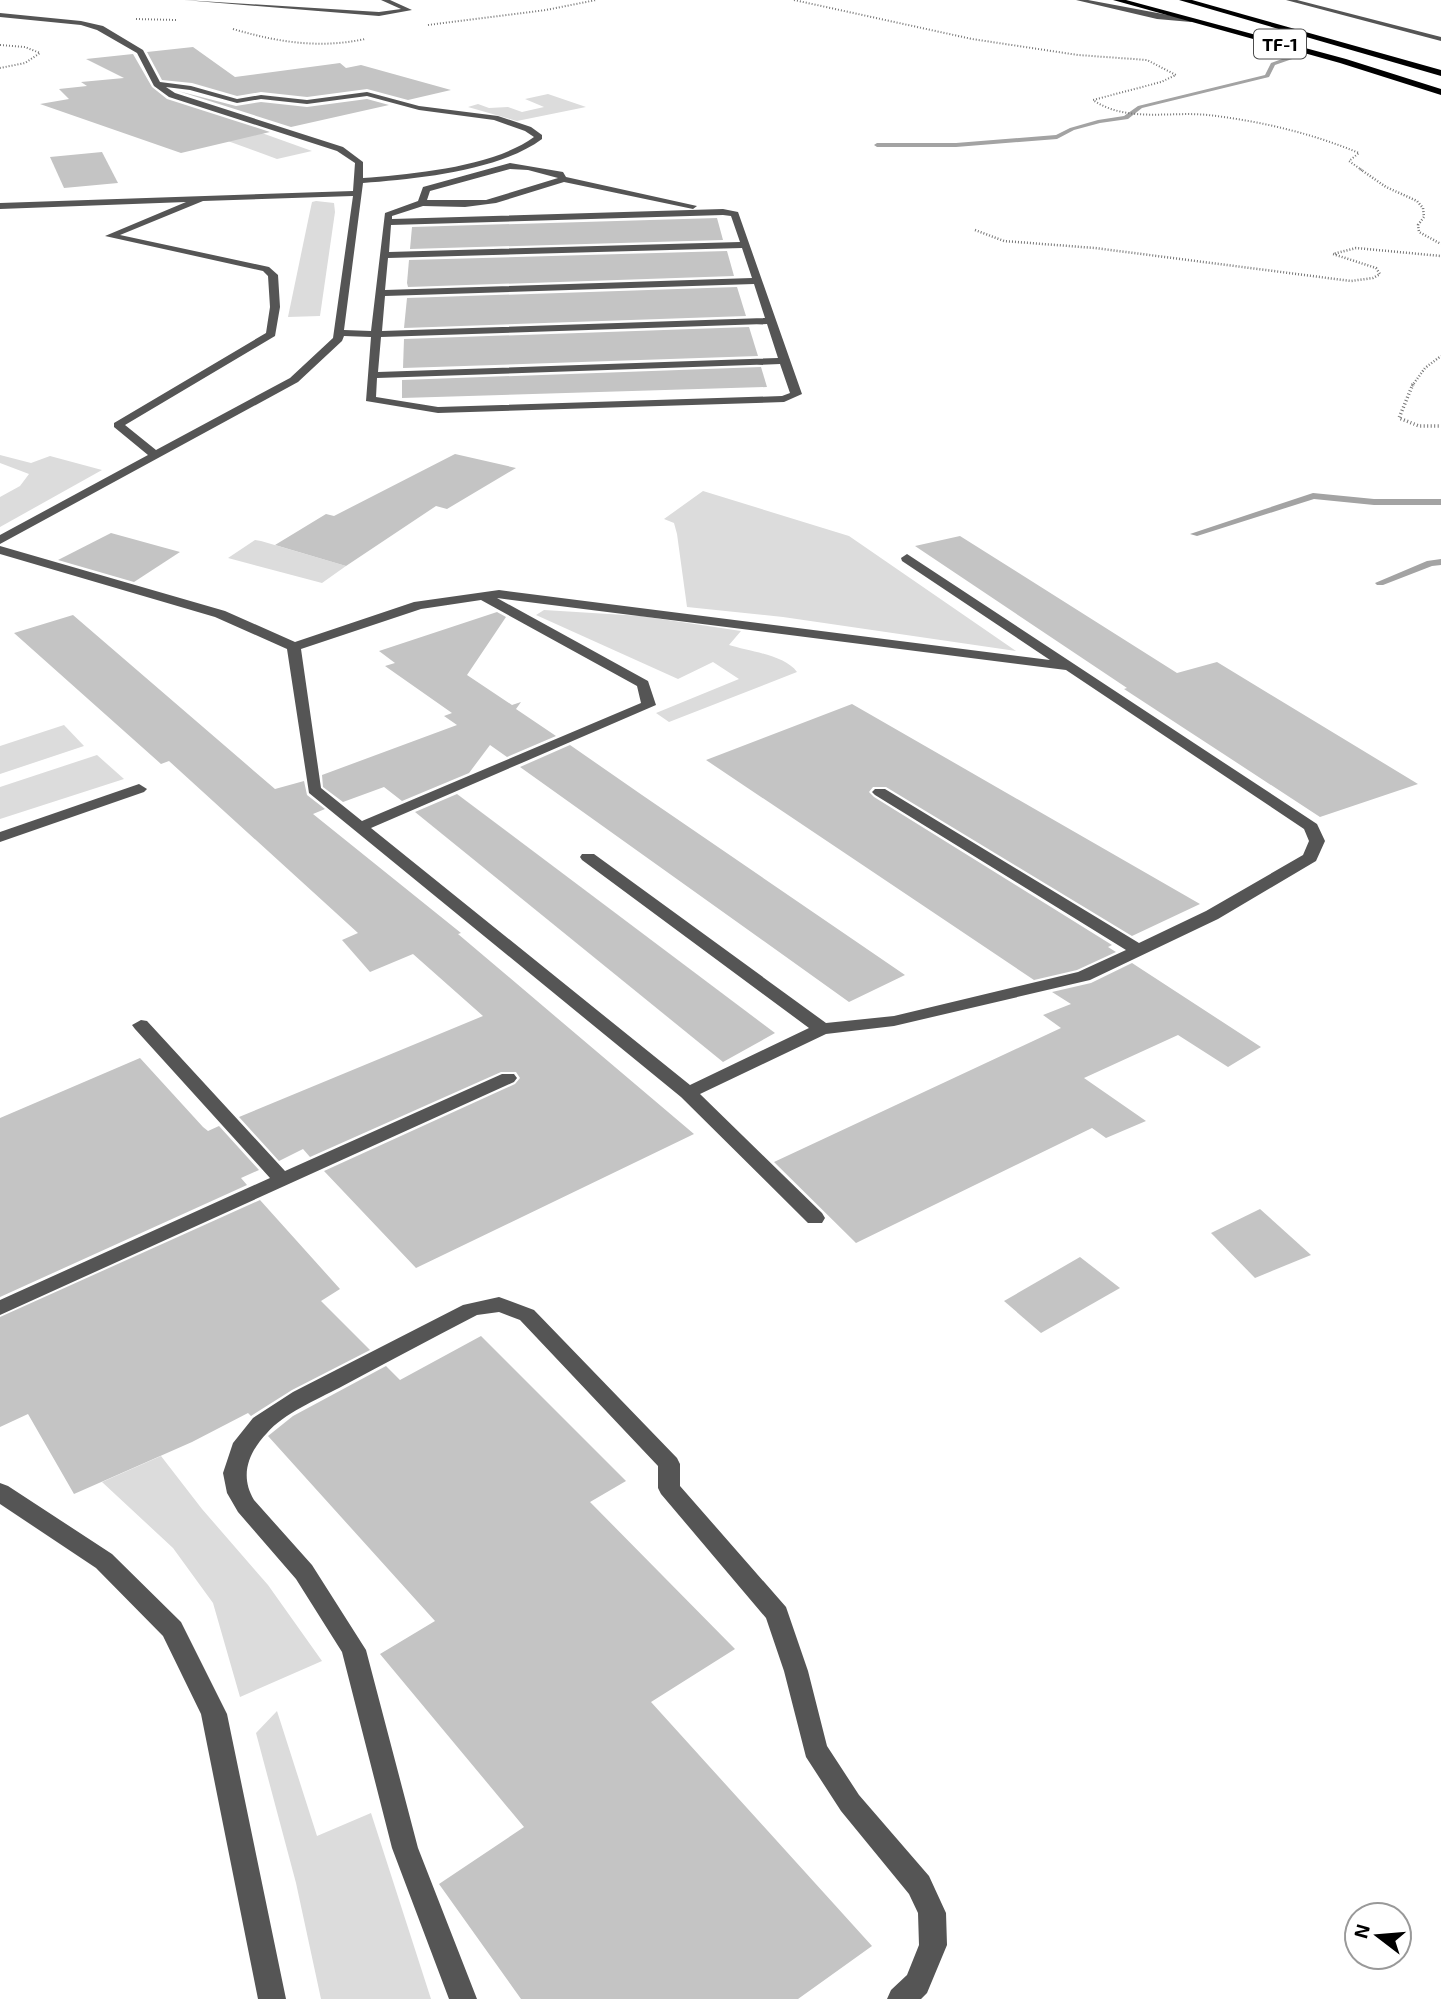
<svg xmlns="http://www.w3.org/2000/svg" width="1441" height="1999" font-family="'Exo 2',sans-serif">
<style>
.green{fill:#dcdcdc}
.lines{fill:none;stroke-linecap:round;stroke-linejoin:round}
.stream{fill:#a3a3a3;fill-rule:evenodd}
.building{fill:#c4c4c4}
.path-far2{stroke:#777;stroke-width:2;stroke-dasharray:1 2;stroke-linecap:butt}
.path-far1{stroke:#777;stroke-width:2.5;stroke-dasharray:1 2;stroke-linecap:butt}
.path{stroke:#777;stroke-width:3.5;stroke-dasharray:1 2.5;stroke-linecap:butt}
.minor{fill:#555;fill-rule:evenodd}
.highway{fill:#000;fill-rule:evenodd}
.labels{text-anchor:middle;dominant-baseline:central;stroke-width:5;stroke-linejoin:round;paint-order:stroke}
.shield{fill:#fff;stroke:#4c4c4c;stroke-width:2}
.shield-label{font-size:18px;font-weight:bold;fill:#000}
</style>
<rect width="100%" height="100%" fill="#fff"/>
<!-- green -->
<g class="green">
<polygon points="548,94 586,107 517,121 468,107 478,104 489,108 508,107 522,112 544,107 525,99"/>
<polygon points="259,132 312,151 277,159 225,140"/>
<polygon points="316,201 334,203 335,212 320,316 288,317 309,216 312,202"/>
<polygon points="0,455 31,463 50,456 102,470 0,527 0,497 20,486 29,474 0,463"/>
<polygon points="703,491 849,536 1016,651 783,617 687,607 677,534 674,523 664,519"/>
<polygon points="255,540 261,541 346,566 322,583 228,558"/>
<path d="M 544,610 L 641,616 L 741,631 L 729,645 C 748,651 785,655 797,672 L 669,722 L 656,713 L 739,679 L 713,662 L 678,679 L 536,615 Z"/>
<polygon points="64,725 84,746 0,774 0,746"/>
<polygon points="97,755 124,779 0,819 0,787"/>
<polygon points="161,1456 202,1509 268,1585 322,1661 240,1697 213,1603 173,1548 102,1482"/>
<polygon points="277,1711 317,1836 371,1813 431,1999 321,1999 296,1883 256,1733"/>
</g>
<g class="lines">
<!-- stream -->
<g class="stream">
<polygon points="1293,55 1295,58 1275,65 1269,77 1142,108 1128,119 1100,123 1074,130 1057,139 956,147 877,147 874,145 877,143 956,143 1056,135 1070,128 1098,120 1124,116 1138,106 1265,75 1271,63"/>
<polygon points="1313,493 1374,499 1441,499 1441,505 1374,505 1314,499 1197,536 1190,534"/>
<polygon points="1441,559 1441,565 1432,566 1383,585 1377,585 1375,583 1427,561"/>
</g>
</g>
<!-- building -->
<g class="building">
<polygon points="193,47 235,77 340,63 346,68 361,65 451,90 408,100 367,89 307,97 261,92 237,96 192,83 162,80 147,52"/>
<polygon points="133,54 152,87 167,99 270,132 181,153 40,104 69,99 59,89 87,86 81,82 124,78 86,59"/>
<polygon points="178,91 236,106 261,102 307,107 367,99 389,105 291,127"/>
<polygon points="102,152 118,183 64,188 50,157"/>
<polygon points="717,218 723,240 410,249 412,227"/>
<polygon points="727,251 734,276 408,287 407,283 409,260"/>
<polygon points="737,287 746,316 404,328 407,298"/>
<polygon points="749,327 758,356 403,368 404,339"/>
<polygon points="761,367 767,387 402,398 402,380"/>
<polygon points="455,454 516,468 447,509 436,506 346,566 275,545 326,514 334,516"/>
<polygon points="111,533 180,552 134,582 58,560"/>
<polygon points="960,536 1177,673 1217,662 1418,784 1320,817 1124,689 1127,688 915,546"/>
<polygon points="497,612 506,617 467,675 512,705 521,702 516,709 556,736 507,757 490,745 469,773 402,801 384,787 343,802 323,787 322,775 457,725 444,716 452,713 385,666 395,663 379,651"/>
<polygon points="73,615 275,789 304,781 307,795 325,809 313,814 461,933 458,934 694,1134 416,1268 324,1171 515,1084 520,1078 516,1072 501,1072 310,1157 303,1149 279,1161 239,1117 483,1016 413,954 370,972 342,940 358,933 169,761 161,764 14,633"/>
<polygon points="852,704 1200,904 1132,936 886,787 873,787 869,792 874,797 1112,945 1108,947 1116,952 1077,970 1034,980 706,760"/>
<polygon points="570,745 642,795 905,975 849,1002 520,767"/>
<polygon points="457,794 775,1033 723,1062 415,812"/>
<polygon points="1132,963 1261,1047 1228,1067 1178,1035 1084,1078 1146,1121 1106,1138 1092,1128 856,1243 774,1162 1061,1028 1043,1015 1071,1004 1052,992 1091,983"/>
<polygon points="140,1058 203,1127 208,1131 219,1126 259,1170 241,1178 247,1185 0,1297 0,1118"/>
<polygon points="260,1200 340,1289 321,1301 370,1350 292,1390 251,1416 248,1413 192,1442 74,1494 28,1414 0,1427 0,1317"/>
<polygon points="1260,1209 1311,1255 1255,1278 1211,1233"/>
<polygon points="1080,1257 1120,1288 1041,1333 1004,1301"/>
<polygon points="481,1336 626,1481 590,1502 735,1649 651,1702 872,1946 798,1999 521,1999 439,1884 524,1827 380,1654 435,1621 268,1436 293,1416 386,1366 400,1380"/>
</g>
<g class="lines">
<!-- path-far2 -->
<g class="path-far2">
<path d="M 794,0 L 972,39 L 1078,55 L 1147,60 L 1176,75 L 1161,82 L 1093,100 C 1127,123 1169,111 1208,115 C 1260,121 1311,133 1359,153 L 1349,161 L 1363,171"/>
<polyline points="136,19 176,20"/>
<polyline points="428,25 546,10 596,0"/>
<path d="M 233,29 C 277,42 319,49 365,39"/>
<polyline points="0,45 25,47 40,53 25,63 0,68"/>
</g>
<!-- path-far1 -->
<g class="path-far1">
<polyline points="1360,169 1386,187 1417,201 1423,208 1424,217 1418,225 1419,232 1441,244"/>
<polyline points="975,230 1004,241 1095,248 1351,281 1373,278 1380,274 1376,268 1333,254 1356,248 1441,256"/>
<polyline points="1412,386 1425,368 1441,356"/>
</g>
<!-- path -->
<polyline class="path" points="1413,384 1399,418 1419,426 1441,426"/>
<!-- minor -->
<g class="minor">
<polygon points="184,0 379,12 401,9 381,0 390,0 412,10 379,16"/>
<polygon points="1076,0 1088,0 1195,20 1191,22 1157,19"/>
<polygon points="1286,0 1297,0 1441,37 1441,41"/>
<path d="M 0,13 L 81,21 L 103,26 L 143,50 L 160,82 L 191,86 L 237,99 L 261,95 L 307,100 L 367,92 L 419,106 L 498,116 L 531,127 L 542,135 L 542,139 C 499,171 416,179 363,183 L 344,330 L 371,331 L 385,213 L 418,201 L 423,187 L 510,163 L 563,172 L 566,177 L 697,206 L 693,209 L 564,182 L 496,203 L 465,207 L 423,206 L 392,216 L 392,219 L 723,209 L 738,212 L 802,394 L 784,402 L 438,413 L 366,401 L 371,337 L 344,336 L 342,341 L 298,382 L 0,544 L 0,535 L 148,455 L 114,427 L 114,423 L 266,333 L 270,307 L 268,276 L 263,271 L 105,236 L 186,202 L 0,209 L 0,203 L 353,191 L 355,163 L 337,151 L 169,97 L 154,86 L 137,53 L 97,30 L 81,25 L 0,17 ZM 166,87 L 190,90 L 237,103 L 261,99 L 307,104 L 367,96 L 419,110 L 494,120 L 525,131 L 534,137 C 493,167 413,174 363,178 L 363,162 L 343,147 L 175,93 ZM 510,169 L 528,170 L 558,178 L 486,200 L 427,200 L 430,191 ZM 353,196 L 333,338 L 290,378 L 156,450 L 125,425 L 275,336 L 280,307 L 278,275 L 269,267 L 120,235 L 203,201 ZM 723,215 L 731,216 L 740,242 L 389,252 L 391,225 ZM 742,248 L 752,278 L 385,290 L 388,258 ZM 754,284 L 765,318 L 382,331 L 385,296 ZM 767,324 L 778,358 L 378,372 L 381,337 ZM 780,364 L 790,393 L 782,396 L 438,407 L 376,397 L 377,378 Z"/>
<path d="M 0,546 L 225,611 L 295,642 L 414,602 L 499,590 L 1050,660 L 902,561 L 901,558 L 907,554 L 1317,824 L 1325,841 L 1316,861 L 1218,919 L 1090,980 L 894,1026 L 826,1034 L 700,1094 L 822,1213 L 825,1218 L 822,1223 L 808,1223 L 681,1097 L 309,793 L 287,649 L 215,617 L 0,554 ZM 497,598 L 1066,670 L 1304,829 L 1309,841 L 1303,855 L 1206,911 L 1139,943 L 885,789 L 875,789 L 872,792 L 875,795 L 1126,950 L 1078,972 L 894,1016 L 826,1023 L 594,854 L 582,854 L 580,857 L 582,860 L 809,1028 L 690,1085 L 371,828 L 656,705 L 648,681 ZM 481,600 L 637,686 L 641,703 L 362,821 L 321,788 L 301,649 L 421,609 Z"/>
<polygon points="139,784 147,789 144,792 0,842 0,832"/>
<polygon points="141,1020 147,1021 285,1171 502,1074 514,1074 517,1078 514,1082 0,1315 0,1300 270,1178 135,1029 132,1025"/>
<path d="M 499,1297 L 534,1310 L 677,1458 L 680,1464 L 680,1486 L 786,1607 L 808,1671 L 827,1746 L 859,1795 L 929,1876 L 946,1913 L 947,1945 L 927,1993 L 921,1999 L 887,1999 L 891,1990 L 907,1975 L 919,1945 L 918,1913 L 909,1894 L 841,1811 L 806,1757 L 784,1671 L 766,1618 L 661,1494 L 658,1488 L 658,1466 L 520,1320 L 499,1312 L 477,1315 C 431,1339 385,1363 339,1388 C 318,1399 283,1414 267,1433 C 249,1452 239,1475 254,1500 L 312,1565 L 366,1650 L 418,1848 L 477,1999 L 449,1999 L 392,1848 L 342,1652 L 296,1579 L 238,1512 L 227,1493 L 223,1473 L 233,1443 L 253,1418 L 293,1392 L 463,1305 Z"/>
<polygon points="0,1483 8,1486 112,1554 181,1622 227,1714 286,1999 258,1999 201,1714 163,1636 96,1568 0,1504"/>
</g>
<!-- highway -->
<g class="highway">
<polygon points="1113,0 1126,0 1346,59 1441,89 1441,95 1340,63"/>
<polygon points="1179,0 1192,0 1441,70 1441,76"/>
</g>
</g>
<g class="labels">
<!-- shield labels -->
<rect class="shield" x="1254" y="29.5" width="52" height="29" rx="5"/>
<g class="shield-label">
<text x="1280" y="44">TF-1</text>
</g>
</g>
<!-- north arrow -->
<g transform="translate(1378 1936) rotate(286)"><circle r="33" fill="#ffffff" stroke="#999999" stroke-width="2"/>
<path d="M0-5L12 26L0 18L-12 26Z" fill="#000000"/>
<text y="-10" font-size="19" font-weight="bold" text-anchor="middle" fill="#000000">N</text>
</g>
</svg>
